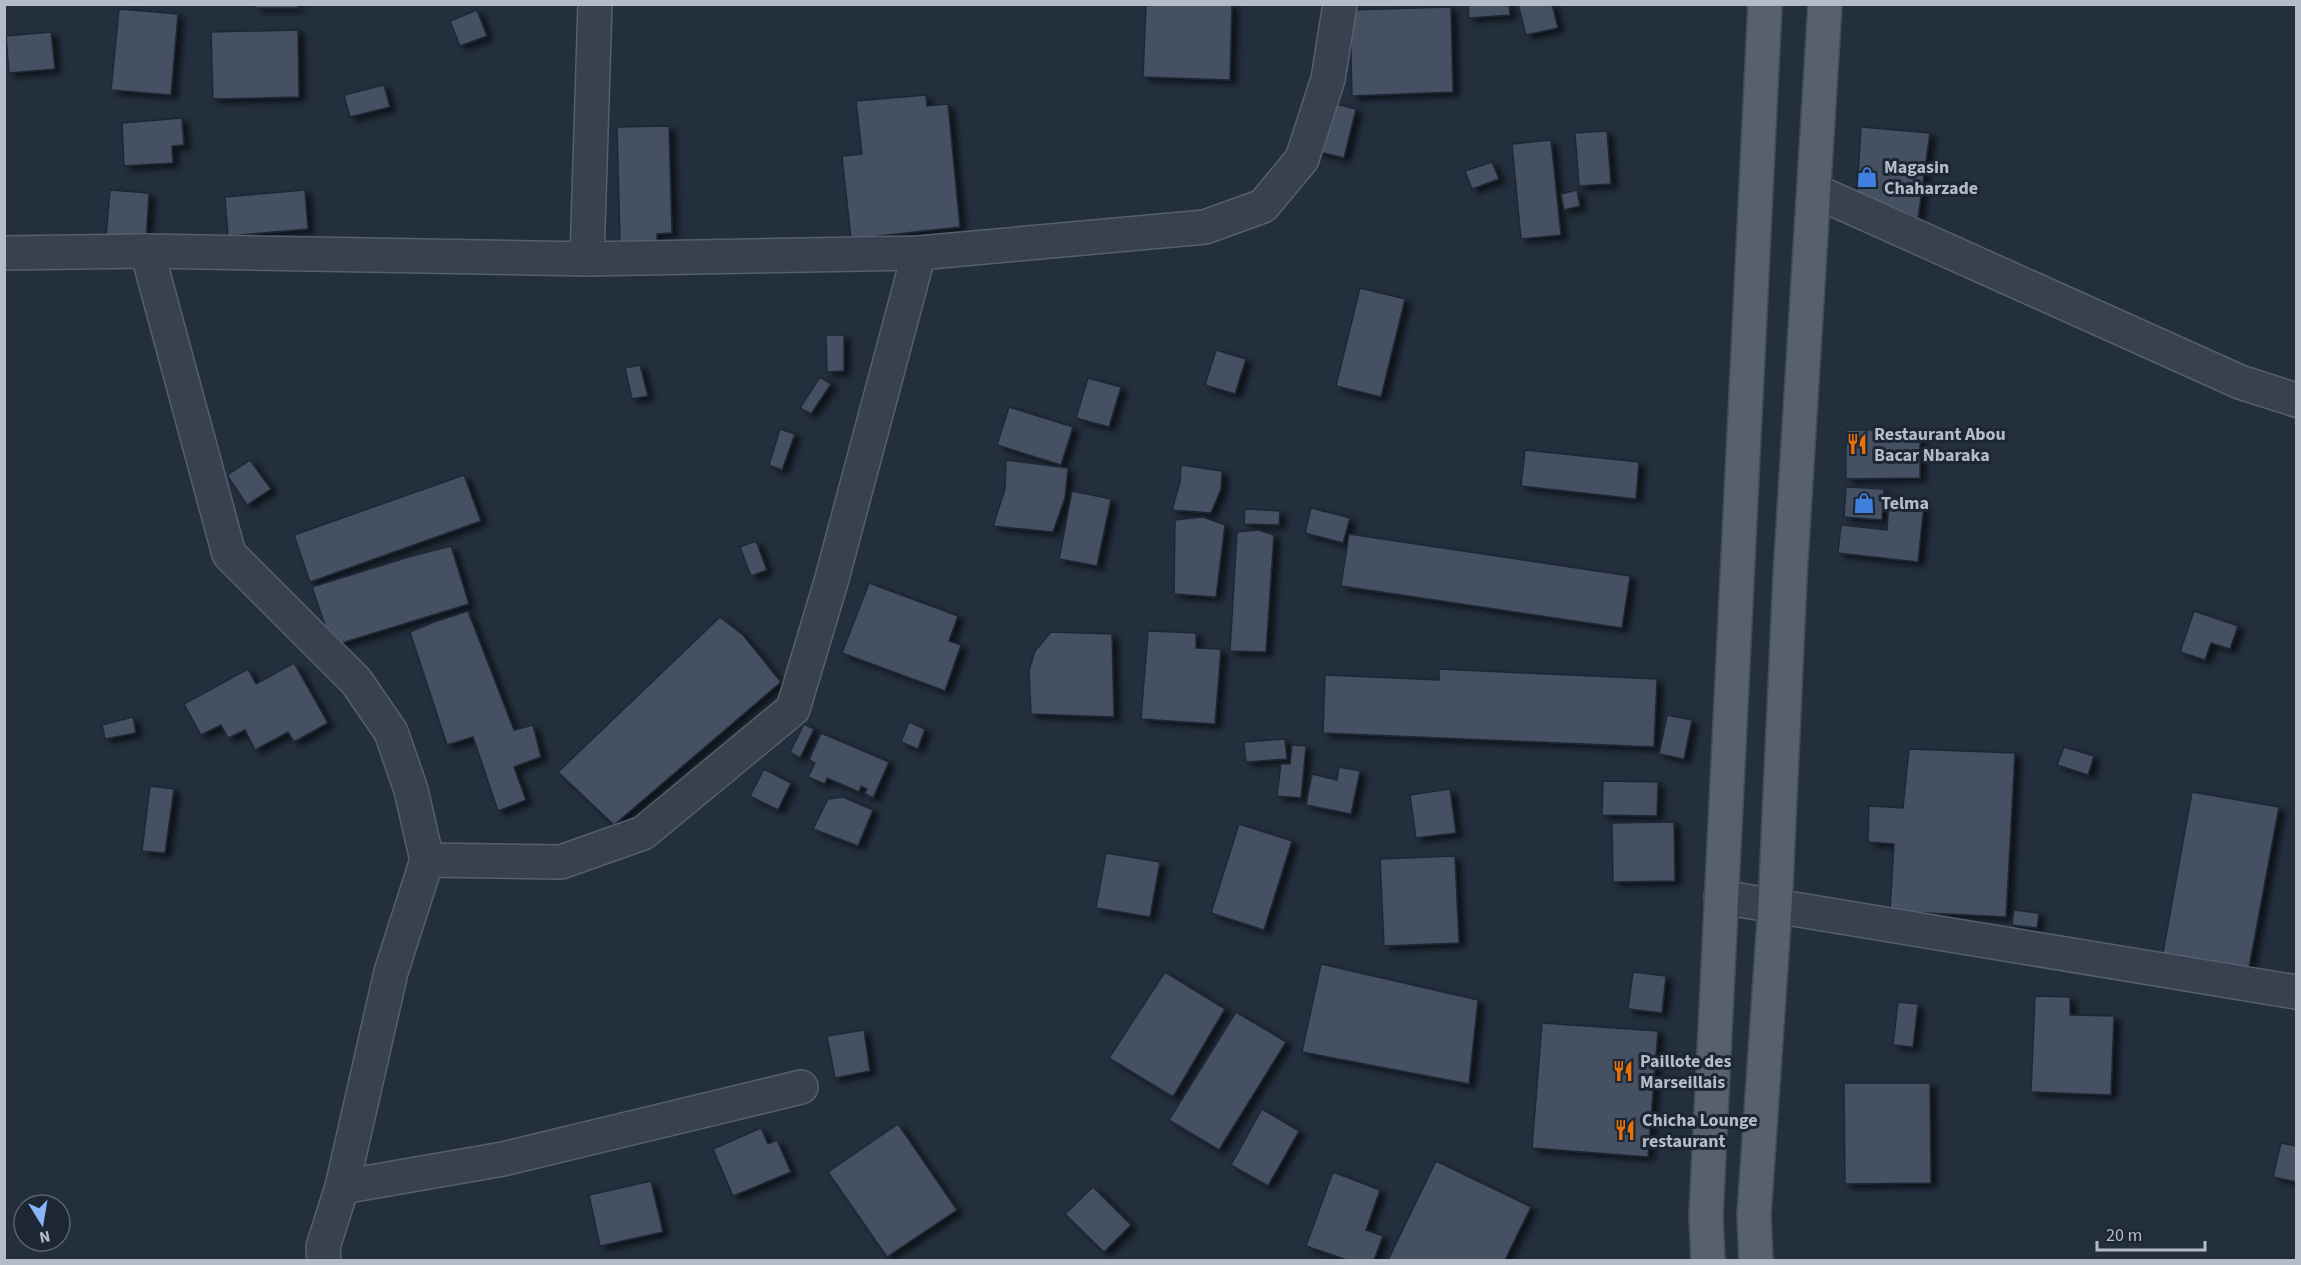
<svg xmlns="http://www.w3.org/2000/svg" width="2301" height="1265" font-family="'Source Sans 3',sans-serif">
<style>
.building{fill:#455162;stroke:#1f2835;stroke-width:1.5;filter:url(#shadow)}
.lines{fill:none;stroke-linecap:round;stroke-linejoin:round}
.minor-casing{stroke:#565f6c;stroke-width:36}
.major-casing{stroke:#414a57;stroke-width:36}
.minor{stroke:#38414e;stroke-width:33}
.major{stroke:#56606e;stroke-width:33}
.labels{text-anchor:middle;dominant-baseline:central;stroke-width:6;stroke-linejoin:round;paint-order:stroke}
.poi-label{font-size:18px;font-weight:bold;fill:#b4bcc9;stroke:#1d2633;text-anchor:start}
</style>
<defs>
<filter id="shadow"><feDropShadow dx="6" dy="4" stdDeviation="3" flood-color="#0009"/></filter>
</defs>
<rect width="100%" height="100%" fill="#242f3e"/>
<!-- building -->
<g class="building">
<rect x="255" y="4" width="43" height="4"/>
<polygon points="1146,4 1232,4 1230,80 1143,77"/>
<polygon points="1468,4 1509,4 1510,15 1469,18"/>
<polygon points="1518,4 1552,4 1558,28 1526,35"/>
<polygon points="1451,7 1453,92 1352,96 1350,10"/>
<polygon points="119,9 178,14 171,95 111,90"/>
<polygon points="477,10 487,36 460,46 450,21"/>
<polygon points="298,30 299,97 213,99 211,32"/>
<polygon points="51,32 55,69 9,73 6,36"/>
<polygon points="384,85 390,107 350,117 344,95"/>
<polygon points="926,95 927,106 948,104 960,227 851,239 842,156 862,154 856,101"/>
<polygon points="1327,102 1356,109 1344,158 1315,151"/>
<polygon points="182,118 184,145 172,146 173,163 124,166 122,123"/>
<polygon points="669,126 672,233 657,234 657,242 620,243 617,127"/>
<polygon points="1861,127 1930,133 1918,218 1857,193"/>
<polygon points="1607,131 1611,184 1579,186 1575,133"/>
<polygon points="1551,140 1561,235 1521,239 1512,144"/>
<polygon points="1492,162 1499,179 1472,189 1465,171"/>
<polygon points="110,190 149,193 146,241 106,238"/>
<polygon points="305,190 308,229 228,236 225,197"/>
<polygon points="1577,190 1580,206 1564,210 1561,194"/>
<polygon points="1360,288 1405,299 1381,397 1336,386"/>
<polygon points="826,335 844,335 844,371 827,372"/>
<polygon points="1216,350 1246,359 1235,394 1205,385"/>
<polygon points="640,365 648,396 632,399 625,368"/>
<polygon points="820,377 831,384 811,414 800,408"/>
<polygon points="1088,378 1121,387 1109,427 1076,418"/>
<polygon points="1009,407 1073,427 1061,465 997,445"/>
<polygon points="780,429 795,434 782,470 769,465"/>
<polygon points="1846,430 1920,430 1920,478 1846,479"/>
<polygon points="1525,450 1639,462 1636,499 1521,486"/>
<polygon points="250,460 271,489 247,505 227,475"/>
<polygon points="1006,460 1068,468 1065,498 1053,532 993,526 1005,489"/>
<polygon points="1181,465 1222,471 1221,489 1211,513 1172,510 1180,482"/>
<polygon points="464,475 481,521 310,582 294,535"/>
<polygon points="1846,487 1884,489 1882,520 1844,517"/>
<polygon points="1072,491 1111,499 1097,566 1059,559"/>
<polygon points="1889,501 1924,505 1918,562 1838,553 1841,525 1887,530"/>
<polygon points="1311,508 1350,518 1343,543 1305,533"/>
<polygon points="1245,509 1280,511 1279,525 1244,524"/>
<polygon points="1203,517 1225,525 1216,597 1174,594 1175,520"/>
<polygon points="1258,530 1274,535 1266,652 1230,651 1237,532"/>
<polygon points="1349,534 1630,576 1622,628 1341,586"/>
<polygon points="756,541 767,570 751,576 740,547"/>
<polygon points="451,546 469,604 332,646 312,587 412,556"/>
<polygon points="869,583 958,616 949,641 961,645 945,691 842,653"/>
<polygon points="468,611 514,730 533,725 541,757 514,767 526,800 498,811 473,737 447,745 410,632 434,622"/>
<polygon points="2194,611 2238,626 2230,649 2211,643 2205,660 2180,652"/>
<polygon points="720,617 743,635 781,682 614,825 558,772"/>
<polygon points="1148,631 1196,633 1196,648 1221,649 1215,724 1141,719"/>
<polygon points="1051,632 1112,634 1114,717 1031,714 1029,670 1035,651"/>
<polygon points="294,663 328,723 294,742 288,732 255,750 245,730 228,738 221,725 201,735 184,704 248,669 256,684"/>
<polygon points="1439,669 1657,679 1654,747 1323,733 1325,675 1439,680"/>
<polygon points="1667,715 1692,720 1684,759 1659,754"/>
<polygon points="133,717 136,733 105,739 102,725"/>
<polygon points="909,722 925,729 918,749 901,742"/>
<polygon points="804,724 814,729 800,758 790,752"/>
<polygon points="821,733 889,762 873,798 864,793 867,789 861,786 859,792 827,778 825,784 808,777 815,763 809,760"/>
<polygon points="1285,739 1287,759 1246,762 1244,742"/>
<polygon points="1292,745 1306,746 1301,798 1277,796 1281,764 1290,764"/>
<polygon points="2064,747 2094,756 2088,775 2057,765"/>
<polygon points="1909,749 2015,753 2006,917 1890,911 1894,844 1868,842 1869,806 1903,808"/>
<polygon points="1339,767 1360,771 1351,814 1306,805 1312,774 1337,780"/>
<polygon points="764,769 791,783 778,810 750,796"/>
<polygon points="1603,781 1658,782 1657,816 1602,815"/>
<polygon points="150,786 174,789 165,853 142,851"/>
<polygon points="1450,789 1456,833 1416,838 1410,795"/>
<polygon points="2192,792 2279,807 2248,973 2162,958"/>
<polygon points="843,797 873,810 858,846 813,829 828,799"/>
<polygon points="1674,822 1675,881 1613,882 1612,823"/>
<polygon points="1239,824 1292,841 1264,930 1211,913"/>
<polygon points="1106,853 1160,862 1150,917 1096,908"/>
<polygon points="1455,856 1459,943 1384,946 1380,859"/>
<polygon points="2014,910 2039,913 2037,928 2012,925"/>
<polygon points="1321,964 1478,1000 1469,1084 1302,1052"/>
<polygon points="1165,972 1225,1009 1173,1097 1109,1058"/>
<polygon points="1633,972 1666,976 1662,1013 1628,1009"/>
<polygon points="2035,996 2070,997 2070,1015 2114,1016 2111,1095 2031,1092"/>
<polygon points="1898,1002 1918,1004 1913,1047 1893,1045"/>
<polygon points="1236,1012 1286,1042 1219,1150 1169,1120"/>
<polygon points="1542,1023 1658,1031 1648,1157 1532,1148"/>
<polygon points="864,1030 870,1071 835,1078 827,1036"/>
<polygon points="1844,1083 1930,1083 1931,1183 1845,1184"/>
<polygon points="1262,1109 1299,1131 1268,1186 1231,1165"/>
<polygon points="898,1124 957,1210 887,1257 828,1172"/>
<polygon points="761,1128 768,1144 777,1140 791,1172 733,1196 713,1149"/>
<polygon points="2281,1143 2296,1146 2296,1182 2273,1177"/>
<polygon points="1436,1161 1531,1207 1505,1260 1388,1260"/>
<polygon points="1333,1172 1380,1190 1366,1230 1383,1236 1374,1260 1347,1260 1306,1246"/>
<polygon points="651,1181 663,1232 600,1246 589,1195"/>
<polygon points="1093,1187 1131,1225 1104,1252 1065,1214"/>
</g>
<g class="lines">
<defs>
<g id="minor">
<polyline points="1815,191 2240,382 2296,400"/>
<polyline points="147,251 229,554 356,681 391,732 411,790 427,860 391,972 342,1187 323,1247 324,1260"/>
<polyline points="4,253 147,251 587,259 919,253 1205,227 1263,206 1302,159 1328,79 1340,4"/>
<polyline points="587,259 595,4"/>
<polyline points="427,860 561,862 643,833 793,709 831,582 919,253"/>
<polyline points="1721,897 2296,992"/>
<polyline points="342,1187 503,1159 801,1087"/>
</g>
<g id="major">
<polyline points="1708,1260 1706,1216 1765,4"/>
<polyline points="1756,1260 1754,1215 1775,907 1790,577 1825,4"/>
</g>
</defs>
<!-- minor casing -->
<use href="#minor" class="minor-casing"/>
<!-- major casing -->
<use href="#major" class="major-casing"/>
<!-- minor -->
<use href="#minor" class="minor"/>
<!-- major -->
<use href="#major" class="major"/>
</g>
<!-- icons -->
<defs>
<symbol id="shop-bare" viewBox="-9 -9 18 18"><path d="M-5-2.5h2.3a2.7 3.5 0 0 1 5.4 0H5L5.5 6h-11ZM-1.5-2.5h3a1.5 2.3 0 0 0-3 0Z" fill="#3f7fe0" stroke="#1d2633" stroke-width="2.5" paint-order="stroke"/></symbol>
<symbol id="restaurant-bare" viewBox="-9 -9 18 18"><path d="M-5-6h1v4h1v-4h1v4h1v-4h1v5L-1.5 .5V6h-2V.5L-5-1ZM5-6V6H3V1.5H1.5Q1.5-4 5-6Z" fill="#e8710a" stroke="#1d2633" stroke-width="2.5" paint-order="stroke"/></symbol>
</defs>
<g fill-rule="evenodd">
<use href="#shop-bare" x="1852" y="162" width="30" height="30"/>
<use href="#restaurant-bare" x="1842" y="429" width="30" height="30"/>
<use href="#shop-bare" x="1849" y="488" width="30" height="30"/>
<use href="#restaurant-bare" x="1608" y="1056" width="30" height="30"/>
<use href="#restaurant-bare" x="1610" y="1115" width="30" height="30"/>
</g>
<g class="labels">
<!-- poi labels -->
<g class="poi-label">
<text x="1884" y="167">Magasin<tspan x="1884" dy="21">Chaharzade</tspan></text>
<text x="1874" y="434">Restaurant Abou<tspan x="1874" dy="21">Bacar Nbaraka</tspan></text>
<text x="1881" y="503">Telma</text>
<text x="1640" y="1061">Paillote des<tspan x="1640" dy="21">Marseillais</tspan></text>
<text x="1642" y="1120">Chicha Lounge<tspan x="1642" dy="21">restaurant</tspan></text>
</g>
</g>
<!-- border -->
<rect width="2301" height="1265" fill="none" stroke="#b4bcc9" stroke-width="12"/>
<!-- north arrow -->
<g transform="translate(42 1223) rotate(169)"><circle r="28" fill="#1d2633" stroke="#59626f" stroke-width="1.5"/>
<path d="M0-4.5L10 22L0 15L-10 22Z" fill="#8ab4f8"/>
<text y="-9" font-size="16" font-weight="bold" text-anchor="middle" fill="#b4bcc9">N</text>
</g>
<!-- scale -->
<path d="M2097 1241v9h108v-9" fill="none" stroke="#b4bcc9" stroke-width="3"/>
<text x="2106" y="1241" font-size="18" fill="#b4bcc9" stroke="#1d2633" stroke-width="4.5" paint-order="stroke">20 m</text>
</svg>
